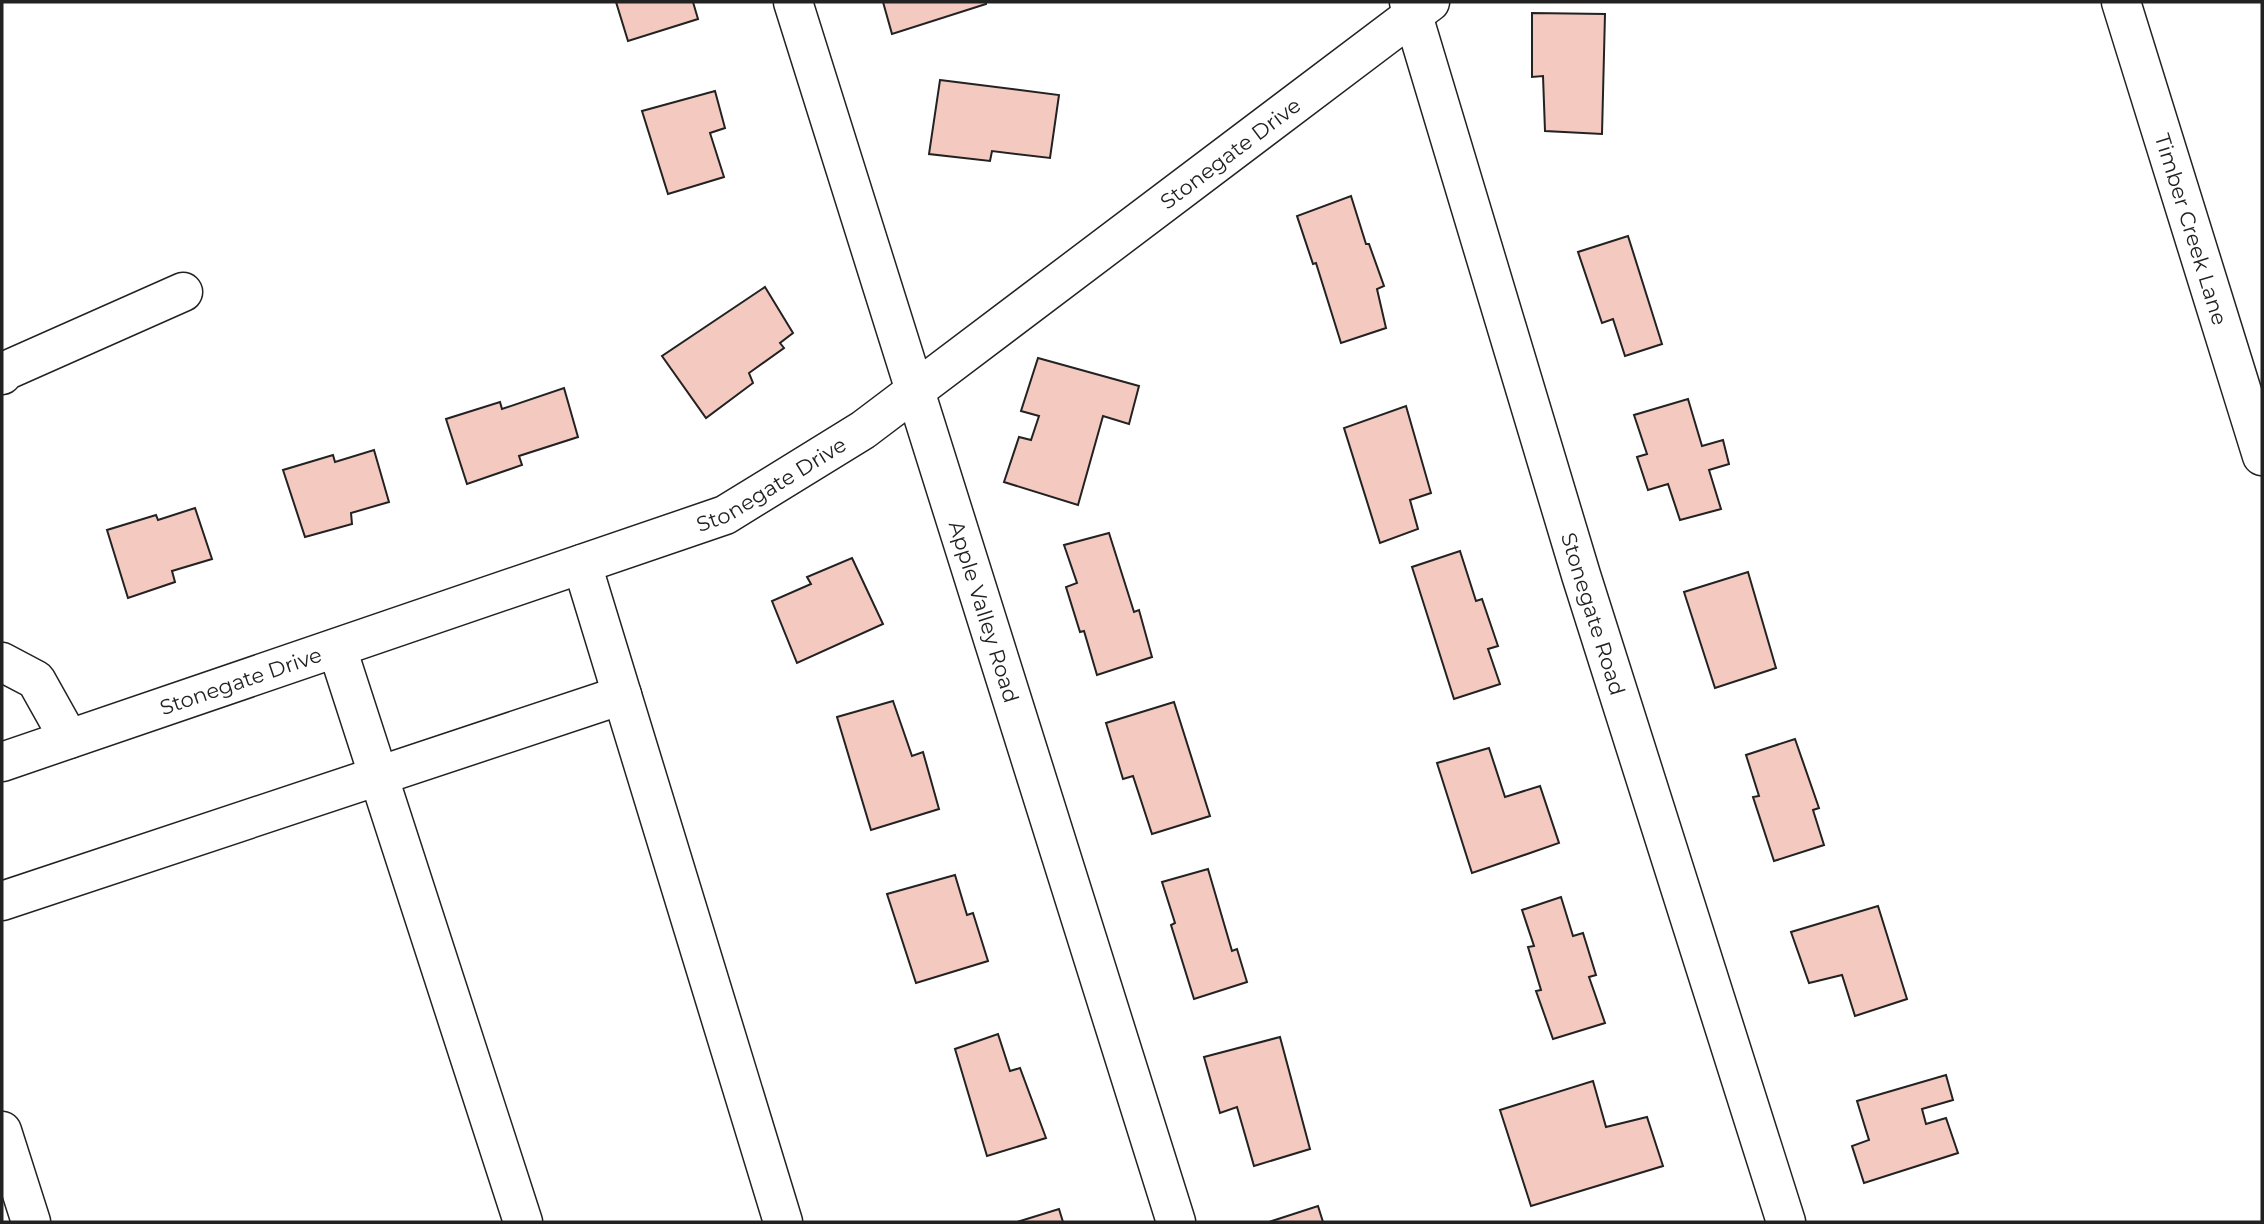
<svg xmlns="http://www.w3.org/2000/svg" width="2264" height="1224" font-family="Montserrat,sans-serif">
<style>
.building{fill:#f3c9c0;stroke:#222;stroke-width:2}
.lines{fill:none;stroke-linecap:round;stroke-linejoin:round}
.minor-casing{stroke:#222;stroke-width:41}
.minor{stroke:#fff;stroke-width:38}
.labels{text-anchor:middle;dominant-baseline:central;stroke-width:5;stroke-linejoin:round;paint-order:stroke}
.street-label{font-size:21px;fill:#222;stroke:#fff}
</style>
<rect width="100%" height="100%" fill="#fff"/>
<!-- building -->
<g class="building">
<polygon points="616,2 693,2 698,19 628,41"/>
<polygon points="883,2 986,2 986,4 892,34"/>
<polygon points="1532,13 1605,14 1602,134 1545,131 1543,76 1532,77"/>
<polygon points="940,80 1059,95 1050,158 992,151 990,161 929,154"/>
<polygon points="715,91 725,128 710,133 724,177 668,194 642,111"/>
<polygon points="1351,196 1366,244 1369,244 1384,286 1377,289 1386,328 1341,343 1316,263 1313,264 1297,216"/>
<polygon points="1628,236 1662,344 1625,356 1613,319 1602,323 1578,252"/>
<polygon points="765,287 793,333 780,343 784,348 749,373 753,383 706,418 662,356"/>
<polygon points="1038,358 1139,386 1129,424 1103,416 1078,505 1004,482 1019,437 1031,440 1039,416 1021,411"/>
<polygon points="564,388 578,437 519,456 522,465 467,484 446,419 500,402 502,409"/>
<polygon points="1688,399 1702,446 1723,440 1729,464 1709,470 1721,509 1680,520 1668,484 1648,490 1637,457 1647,454 1634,415"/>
<polygon points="1406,406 1431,493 1410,500 1418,529 1380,543 1344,428"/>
<polygon points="374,450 389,502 351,513 352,524 305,537 283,470 333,455 335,462"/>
<polygon points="195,508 212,559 172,571 175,582 128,598 107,530 156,515 158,520"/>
<polygon points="1109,533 1134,612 1139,610 1152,657 1097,675 1084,631 1080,632 1066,587 1077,583 1064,545"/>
<polygon points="1460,551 1476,601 1482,599 1498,646 1488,649 1500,684 1454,699 1412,567"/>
<polygon points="852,558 883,624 797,663 772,601 811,584 807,577"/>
<polygon points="1748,572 1776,668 1715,688 1684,592"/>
<polygon points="893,701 912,756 923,752 939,809 871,830 837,717"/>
<polygon points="1174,702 1210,816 1152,834 1133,776 1123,779 1106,723"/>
<polygon points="1795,739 1819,808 1813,810 1824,845 1774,861 1753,797 1759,796 1746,755"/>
<polygon points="1489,748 1505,797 1540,786 1559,843 1472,873 1437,763"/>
<polygon points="1208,869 1232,951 1237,949 1247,982 1194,999 1171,925 1175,923 1162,882"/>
<polygon points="955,875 967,915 973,913 988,961 916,983 887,894"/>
<polygon points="1561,897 1573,936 1583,933 1596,975 1589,977 1605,1023 1553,1039 1536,991 1541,990 1528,947 1534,946 1522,910"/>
<polygon points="1878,906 1907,999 1855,1016 1842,975 1809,983 1791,932"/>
<polygon points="998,1034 1010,1071 1020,1068 1046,1138 987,1156 955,1049"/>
<polygon points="1280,1037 1310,1149 1254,1166 1237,1107 1220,1113 1204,1057"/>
<polygon points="1946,1075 1953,1100 1922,1109 1926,1124 1946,1118 1958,1153 1864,1183 1852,1146 1869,1140 1857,1101"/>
<polygon points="1593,1081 1606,1127 1647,1117 1663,1166 1531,1206 1500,1110"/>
<polygon points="1318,1206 1323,1222 1269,1222"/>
<polygon points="1059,1209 1063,1222 1017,1222"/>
</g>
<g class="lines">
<defs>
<g id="minor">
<path id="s1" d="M 793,2 L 1176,1222"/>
<path id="s2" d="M 1409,2 L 1581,575 L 1786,1222"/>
<path id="s3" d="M 2121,2 L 2262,456"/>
<polyline points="2,375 5,371 183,292"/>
<polyline points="582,564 783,1222"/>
<polyline points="337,648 523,1222"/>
<polyline points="2,662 36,680 69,739"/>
<path id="s4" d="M 2,762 L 725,515 L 863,430 L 1430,2"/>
<polyline points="2,901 622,695"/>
<polyline points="2,1131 31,1222"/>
</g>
</defs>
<!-- minor casing -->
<use href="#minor" class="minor-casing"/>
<!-- minor -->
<use href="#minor" class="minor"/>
</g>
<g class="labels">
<!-- street labels -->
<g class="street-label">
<text stroke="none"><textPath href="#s4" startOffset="1386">Stonegate Drive</textPath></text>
<text stroke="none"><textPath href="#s3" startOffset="238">Timber Creek Lane</textPath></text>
<text stroke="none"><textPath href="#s4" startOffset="819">Stonegate Drive</textPath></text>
<text stroke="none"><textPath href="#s1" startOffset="639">Apple Valley Road</textPath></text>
<text stroke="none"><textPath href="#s2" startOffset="639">Stonegate Road</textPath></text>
<text stroke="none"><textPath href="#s4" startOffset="252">Stonegate Drive</textPath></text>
</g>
</g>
<!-- border -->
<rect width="2264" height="1224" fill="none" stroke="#222222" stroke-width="7"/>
</svg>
